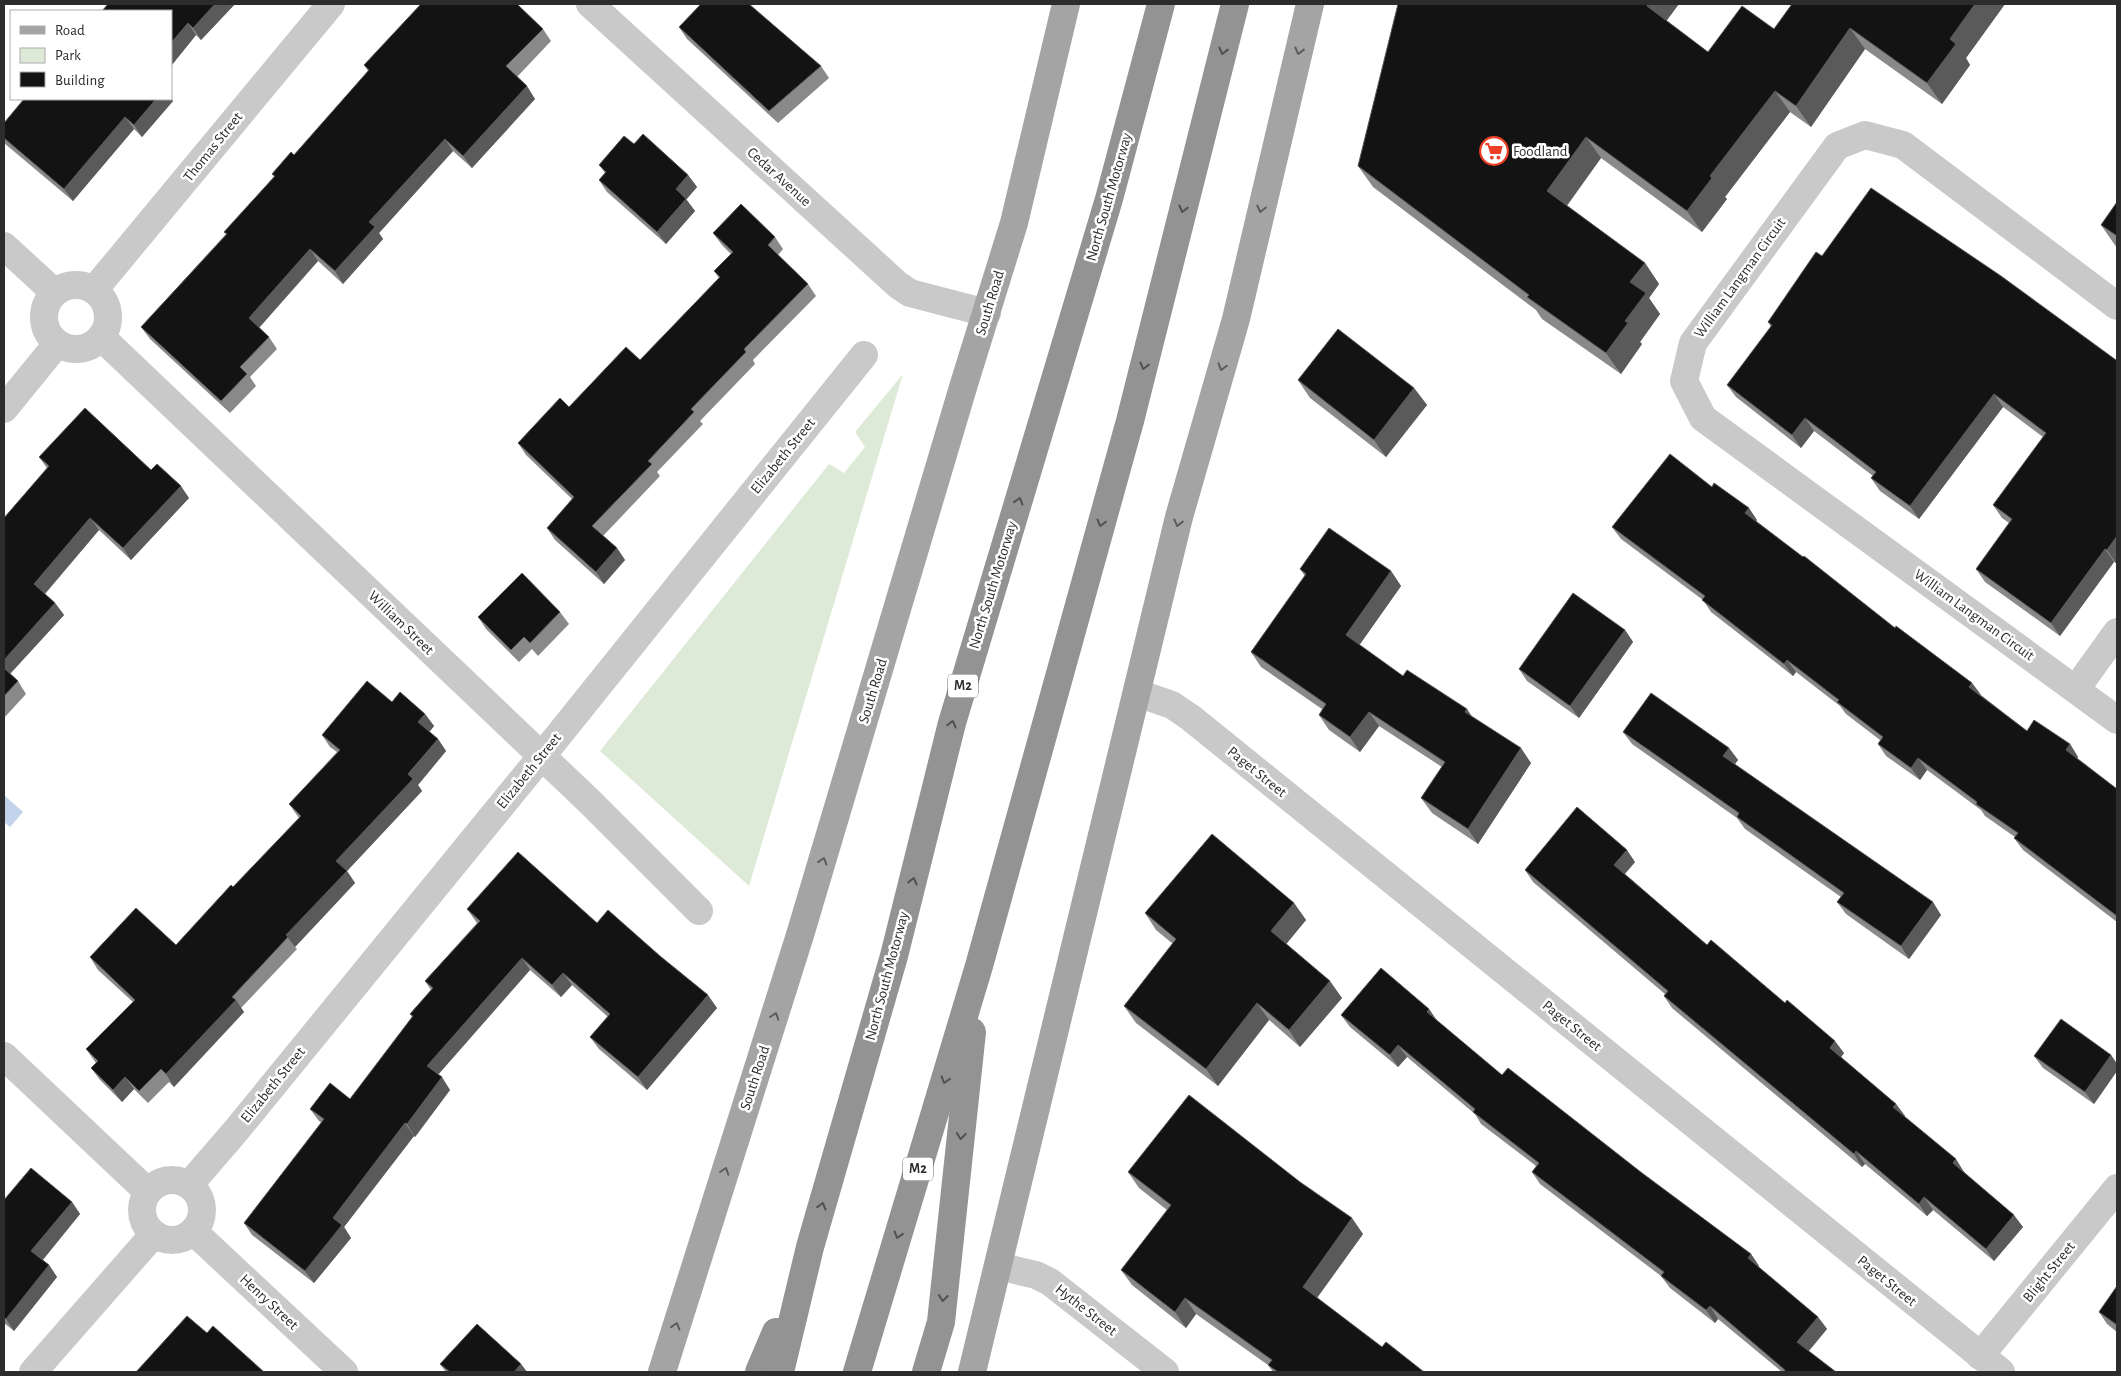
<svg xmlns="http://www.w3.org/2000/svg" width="2121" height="1376" font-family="'Alegreya Sans',sans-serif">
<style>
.green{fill:#deead8}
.water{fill:#c3d3ec}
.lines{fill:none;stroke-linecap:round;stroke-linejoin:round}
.minor{stroke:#c9c9c9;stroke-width:28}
.primary{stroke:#a4a4a4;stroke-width:28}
.motorway{stroke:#939393;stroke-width:28}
.wall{fill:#898989}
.shaded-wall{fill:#5a5a5a}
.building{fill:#131313;stroke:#5a5a5a}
.oneway{stroke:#505050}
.oneway2{stroke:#5c5c5c}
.labels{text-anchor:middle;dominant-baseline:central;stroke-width:5;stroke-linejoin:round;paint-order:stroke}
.shield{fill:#fff;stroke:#6b6b6b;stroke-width:1}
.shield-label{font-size:14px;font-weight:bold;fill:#2c2c2c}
.street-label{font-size:15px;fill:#2c2c2c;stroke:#fff}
.poi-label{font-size:15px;fill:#2c2c2c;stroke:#fff;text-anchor:start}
</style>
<rect width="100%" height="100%" fill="#fff"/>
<!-- green -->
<polygon class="green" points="903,374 749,886 600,751 829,464 844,473 865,447 855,432"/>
<!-- water -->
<polygon class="water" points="4,795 23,812 10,827 4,822"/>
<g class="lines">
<!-- minor -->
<g class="minor">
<polyline points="590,4 898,285 910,293 987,313"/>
<polyline points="4,246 54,292"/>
<circle cx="76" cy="317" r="32"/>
<polyline points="94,290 331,4"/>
<polyline points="2117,306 1903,145 1865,135 1837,146 1693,343 1684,381 1703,418 2117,720"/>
<polyline points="101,337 589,801 699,911"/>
<polyline points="4,409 57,344"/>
<polyline points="2076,689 2117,632"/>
<polyline points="1137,693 1172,705 1191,718 2001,1372"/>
<polyline points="4,1056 147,1191"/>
<circle cx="172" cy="1210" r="30"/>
<polyline points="189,1185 234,1133 541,757 864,355"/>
<polyline points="193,1231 344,1372"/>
<polyline points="998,1266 1036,1275 1050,1282 1165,1372"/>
<polyline points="1980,1356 2117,1188"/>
<polyline points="33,1372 154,1234"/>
</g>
<!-- primary -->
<g class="primary">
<polyline points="662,1372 800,935 964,384 1014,223 1066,4"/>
<polyline points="972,1372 1179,517 1236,319 1310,4"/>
</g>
<!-- motorway -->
<g class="motorway">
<polyline points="759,1372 776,1332"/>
<polyline points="780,1372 810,1247 894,956 952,723 1109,199 1161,4"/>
<polyline points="857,1372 979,966 1130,421 1235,4"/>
<polyline points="926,1372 941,1322 972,1032"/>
</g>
</g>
<!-- wall -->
<g class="wall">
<polygon points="108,4 235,4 201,40 196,35 171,66 171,11"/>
<polygon points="1792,4 2005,4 1966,58 1970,65 1942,104 1865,49 1811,127 1790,112 1725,197 1727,199 1702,232 1601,158 1567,206 1645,263 1659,284 1649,298 1660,314 1640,342 1642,344 1621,374 1542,319 1536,310 1373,187 1358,166 1666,20 1708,52 1774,29"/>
<polygon points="679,27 821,66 829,78 778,123 687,39"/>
<polygon points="543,29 551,41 517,77 535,99 472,168 453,151 379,233 383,239 343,284 318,261 259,328 269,337 277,349 250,377 256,386 230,413 150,339 141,327 226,234 224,232 274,177 272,174 294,155 368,71 364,65"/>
<polygon points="171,98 173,101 142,137 134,129 73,201 4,143 4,123 171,99"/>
<polygon points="634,144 688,175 697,187 686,199 695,211 666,244 607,192 599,180 605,173 599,165"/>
<polygon points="2117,202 2117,248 2101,225"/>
<polygon points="713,233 775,237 783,249 778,255 808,284 816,296 753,360 755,364 700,421 703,424 657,472 660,476 603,536 617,548 625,560 604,584 555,540 547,528 572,499 526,455 518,443 569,407 640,360 719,278 714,271 731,254 722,245"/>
<polygon points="1822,256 2116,360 2117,358 2117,561 2116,563 2114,562 2060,636 1985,582 1976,569 2009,523 2002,518 1993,505 2043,437 2003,407 1919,519 1880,491 1871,478 1873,476 1814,431 1801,448 1736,397 1727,385 1771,327 1768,322"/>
<polygon points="1298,380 1414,388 1427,405 1386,457 1310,398"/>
<polygon points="39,457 151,470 189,498 131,560 99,530 45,594 55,603 64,615 10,674 18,681 26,694 4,718 4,518 47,468"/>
<polygon points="1712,487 1757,520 1756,521 1895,628 1972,683 1981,695 2027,731 2070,744 2078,757 2077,758 2117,789 2117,922 2023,850 2014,838 2015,837 1985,816 1981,810 1927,770 1920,780 1886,756 1878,744 1880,740 1846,714 1840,706 1796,672 1793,676 1711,612 1703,600 1621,539 1612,527"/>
<polygon points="1300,569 1391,571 1401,586 1359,645 1403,676 1471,716 1531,763 1478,844 1432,813 1421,798 1442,767 1379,726 1360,752 1329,730 1319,715 1322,709 1261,667 1251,652 1305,576"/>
<polygon points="560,612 569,624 538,656 532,649 519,662 486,629 478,617"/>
<polygon points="1625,630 1633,642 1579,718 1527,681 1519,669"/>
<polygon points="392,702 425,714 434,726 429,732 438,739 446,751 418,785 422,791 347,871 355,883 295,947 297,949 241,1008 244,1012 174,1087 169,1082 148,1103 134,1089 122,1102 100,1080 91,1068 96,1063 86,1049 133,1002 98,970 90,957 176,945 233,887 299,818 289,804 337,752 330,747 322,735"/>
<polygon points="1623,732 1729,748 1738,760 1735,764 1941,915 1909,959 1846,914 1837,902 1841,897 1745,829 1737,818 1632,744"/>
<polygon points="1635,862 1625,874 1707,945 1844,1053 1841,1057 1896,1104 1905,1116 1904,1116 1964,1172 2023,1227 1994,1261 1933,1210 1927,1216 1865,1164 1862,1167 1672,1008 1664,996 1665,994 1533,882 1525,870"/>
<polygon points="1294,903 1306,920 1286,944 1342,998 1300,1047 1269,1020 1218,1086 1136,1023 1124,1006 1173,944 1156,930 1145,913"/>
<polygon points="467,909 597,923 717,1008 647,1090 599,1049 590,1037 608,1017 572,985 561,997 530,970 438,1075 450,1090 415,1137 414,1136 344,1227 351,1238 314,1283 252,1235 244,1223 322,1123 319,1121 310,1109 350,1099 412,1017 410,1014 431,990 425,981 477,923"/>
<polygon points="1429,1009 1437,1021 1502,1075 1642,1173 1751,1254 1759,1266 1758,1267 1818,1317 1827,1329 1809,1351 1836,1372 1782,1372 1718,1319 1715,1323 1670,1288 1661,1276 1540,1184 1532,1172 1536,1166 1481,1124 1475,1114 1407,1057 1398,1067 1350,1027 1341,1015"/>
<polygon points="2111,1055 2117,1064 2117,1071 2094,1104 2043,1068 2034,1056"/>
<polygon points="1128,1172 1363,1234 1317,1298 1382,1347 1424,1372 1273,1372 1268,1365 1196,1314 1186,1328 1132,1285 1121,1270 1167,1210 1139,1188"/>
<polygon points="4,1200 72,1202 80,1214 43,1260 49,1265 57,1277 14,1331 4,1323"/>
<polygon points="2117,1286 2117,1332 2107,1324 2099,1312"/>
<polygon points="440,1364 521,1364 527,1372 446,1372"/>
</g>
<!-- shaded-wall -->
<g class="shaded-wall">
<polygon points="215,4 235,4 201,40 193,28"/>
<polygon points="1648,4 1679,4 1662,27 1647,6"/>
<polygon points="1975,4 2005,4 1966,58 1970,65 1942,104 1927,83 1950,39"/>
<polygon points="188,23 196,35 171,66 171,43"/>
<polygon points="1850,28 1865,49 1811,127 1796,106"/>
<polygon points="527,86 535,99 472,168 463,156"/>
<polygon points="1775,91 1790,112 1725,197 1727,199 1702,232 1687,211 1710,176"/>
<polygon points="171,98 173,101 142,137 134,125 156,99 171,99"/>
<polygon points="125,117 134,129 73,201 64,189"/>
<polygon points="1586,137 1601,158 1562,212 1547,191"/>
<polygon points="445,139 453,151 379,233 383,239 343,284 335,271 369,222"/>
<polygon points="688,175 697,187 686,200 686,199 695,211 666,244 657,232 676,189"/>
<polygon points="310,249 318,261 257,330 249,318"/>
<polygon points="1645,263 1659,284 1649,298 1660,314 1640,342 1642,344 1621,374 1606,353 1625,321 1630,282"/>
<polygon points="1414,388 1427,405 1386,457 1374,440"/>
<polygon points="1994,394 2003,407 1919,519 1910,506"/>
<polygon points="1805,418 1814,431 1801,448 1792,435"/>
<polygon points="181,486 189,498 131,560 123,548"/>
<polygon points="1749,508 1757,520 1754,525 1745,513"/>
<polygon points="90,518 99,530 43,596 34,584"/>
<polygon points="2117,536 2117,561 2116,563 2107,550"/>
<polygon points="617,548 625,560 604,584 596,572"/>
<polygon points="2105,549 2114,562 2060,636 2051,623"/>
<polygon points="1391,571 1401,586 1356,650 1346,635"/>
<polygon points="55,603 64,615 8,676 4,670 4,660"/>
<polygon points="1625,630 1633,642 1579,718 1570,706"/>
<polygon points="1787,660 1796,672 1793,676 1784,664"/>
<polygon points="1972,683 1981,695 1969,687"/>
<polygon points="1467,709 1477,724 1465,712"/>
<polygon points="1369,712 1379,726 1360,752 1350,737"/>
<polygon points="425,714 434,726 427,735 418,722"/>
<polygon points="438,739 446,751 418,785 422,791 347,871 355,883 295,947 286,935 336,861"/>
<polygon points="2070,744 2078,757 2075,762 2066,750"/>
<polygon points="1521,748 1531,763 1478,844 1468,829"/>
<polygon points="1729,748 1738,760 1732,768 1723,756"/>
<polygon points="1918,758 1927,770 1920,780 1911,768"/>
<polygon points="1627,850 1635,862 1622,877 1614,865"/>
<polygon points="1933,902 1941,915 1909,959 1901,946"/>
<polygon points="1294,903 1306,920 1283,948 1271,931"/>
<polygon points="522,958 530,970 435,1078 427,1066"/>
<polygon points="563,973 572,985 561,997 552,985"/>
<polygon points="1330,981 1342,998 1300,1047 1289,1030"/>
<polygon points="708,995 717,1008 647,1090 638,1077"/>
<polygon points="236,1000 244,1012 174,1087 166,1074"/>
<polygon points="1257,1003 1269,1020 1218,1086 1206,1069"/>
<polygon points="1429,1009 1438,1022 1427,1012"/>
<polygon points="1835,1041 1844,1053 1839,1060 1830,1048"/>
<polygon points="1398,1045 1407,1057 1398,1067 1390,1055"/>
<polygon points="2111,1055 2117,1064 2117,1071 2094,1104 2085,1092"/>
<polygon points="125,1077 134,1089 122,1102 113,1090"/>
<polygon points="442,1077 450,1090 415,1137 407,1124"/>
<polygon points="1896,1104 1905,1116 1902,1119 1893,1107"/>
<polygon points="405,1123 414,1136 344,1227 351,1238 314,1283 305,1271 333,1218"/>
<polygon points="1856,1151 1865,1164 1862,1167 1854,1154"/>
<polygon points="1956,1159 1964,1172 1961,1175 1953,1163"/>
<polygon points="1924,1197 1933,1210 1927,1216 1919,1204"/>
<polygon points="72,1202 80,1214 40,1263 31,1251"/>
<polygon points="2014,1215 2023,1227 1994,1261 1986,1249"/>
<polygon points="1352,1218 1363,1234 1314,1302 1303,1287"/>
<polygon points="1751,1254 1759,1266 1756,1270 1748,1258"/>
<polygon points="49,1265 57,1277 14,1331 6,1319"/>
<polygon points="1185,1298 1196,1314 1186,1328 1175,1312"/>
<polygon points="1710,1306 1718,1319 1715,1323 1706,1310"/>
<polygon points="1818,1317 1827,1329 1806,1354 1797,1342"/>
<polygon points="521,1364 527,1372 514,1372"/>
</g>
<!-- building -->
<g class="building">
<polygon points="108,4 215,4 193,28 188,23 171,43 171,11 102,11"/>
<polygon points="421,4 517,4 543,29 506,66 527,86 463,156 445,139 369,222 375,227 335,271 310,249 249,318 269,337 240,367 247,374 221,401 141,327 227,234 224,232 275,176 272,174 291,152 294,155 369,70 364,65"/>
<polygon points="701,4 749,4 821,66 769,111 679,27"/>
<polygon points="1398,4 1648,4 1647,6 1708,52 1742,6 1774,29 1792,4 1975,4 1950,39 1956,44 1927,83 1850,28 1796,106 1775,91 1710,176 1712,178 1687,211 1586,137 1547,191 1645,263 1630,282 1646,293 1625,321 1628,323 1606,353 1527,297 1529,295 1358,166"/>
<polygon points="24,99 156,99 134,125 125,117 64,189 4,138 4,123"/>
<polygon points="643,134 688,175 676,189 686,199 657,232 599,180 606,172 599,165 624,136 634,144"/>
<polygon points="1871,188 2001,276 2116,360 2117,358 2117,536 2107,550 2105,549 2051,623 1976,569 2012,519 1993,505 2046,433 1994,394 1910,506 1871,478 1876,472 1805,418 1792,435 1727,385 1772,325 1768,322 1816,252 1822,256"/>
<polygon points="2117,202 2117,236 2101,225"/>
<polygon points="741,204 775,237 768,245 808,284 744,349 746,352 691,409 694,412 648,461 652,464 592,526 617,548 596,572 547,528 574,497 518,443 560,398 569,407 626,347 640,360 720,277 714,271 733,252 713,233"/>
<polygon points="1338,329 1414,388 1374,440 1298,380"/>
<polygon points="85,408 151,470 157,464 181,486 123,548 90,518 34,584 55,603 4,660 4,518 49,466 39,457"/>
<polygon points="1670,454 1712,487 1714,483 1749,508 1745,513 1803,557 1804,556 1895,628 1896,626 1972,683 1969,687 2027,731 2034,720 2070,744 2066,750 2117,789 2117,916 2014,838 2018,833 1976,804 1977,802 1918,758 1911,768 1878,744 1883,737 1837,702 1839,700 1787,660 1784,664 1702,600 1705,596 1612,527"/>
<polygon points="1329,528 1391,571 1346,635 1403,676 1407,670 1467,709 1465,712 1521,748 1468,829 1421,798 1445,762 1369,712 1350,737 1319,715 1326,704 1251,652 1306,574 1300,569"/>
<polygon points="522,573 560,612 530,643 524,637 511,650 478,617"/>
<polygon points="1573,593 1625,630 1570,706 1519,669"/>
<polygon points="4,668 18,681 4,696"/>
<polygon points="367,681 392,702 400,692 425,714 418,722 438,739 408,774 413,779 336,861 347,871 286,935 288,937 232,997 236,1000 166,1074 161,1069 139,1091 125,1077 113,1090 91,1068 98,1061 86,1049 135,1000 90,957 136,908 176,945 231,885 233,887 301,816 289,804 340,750 322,735"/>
<polygon points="1651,693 1729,748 1723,756 1933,902 1901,946 1837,902 1844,893 1737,817 1739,813 1623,732"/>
<polygon points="1577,807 1627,850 1614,865 1707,945 1711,940 1785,1003 1787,1000 1835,1041 1830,1048 1896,1104 1893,1107 1956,1159 1953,1163 2014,1215 1986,1249 1924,1197 1919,1204 1856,1151 1854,1154 1664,996 1668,991 1525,870"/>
<polygon points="1212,834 1294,903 1271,931 1330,981 1289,1030 1257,1003 1206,1069 1124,1006 1176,939 1145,913"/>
<polygon points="518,852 597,923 608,910 660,956 708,995 638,1077 590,1037 610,1014 563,973 552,985 522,958 427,1066 442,1077 407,1124 405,1123 333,1218 342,1225 305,1271 244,1223 324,1119 310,1109 330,1083 350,1099 413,1016 410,1014 433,988 425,981 480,921 467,909"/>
<polygon points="1381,968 1429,1009 1427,1012 1502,1075 1508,1068 1642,1173 1751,1254 1748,1258 1818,1317 1797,1342 1836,1372 1784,1372 1785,1370 1710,1306 1706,1310 1661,1276 1664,1272 1532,1172 1539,1163 1473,1112 1475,1109 1398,1045 1390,1055 1341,1015"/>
<polygon points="2061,1019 2111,1055 2085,1092 2034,1056"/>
<polygon points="1189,1095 1300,1182 1352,1218 1303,1287 1382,1347 1386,1342 1424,1372 1278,1372 1268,1365 1272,1360 1185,1298 1175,1312 1121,1270 1171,1205 1128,1172"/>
<polygon points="31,1168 72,1202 31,1251 49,1265 6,1319 4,1317 4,1200"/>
<polygon points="2117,1286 2117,1325 2099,1312"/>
<polygon points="187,1316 207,1333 213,1326 264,1372 136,1372"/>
<polygon points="477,1324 521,1364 514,1372 450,1372 440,1364"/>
</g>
<!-- one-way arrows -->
<defs><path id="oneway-chevron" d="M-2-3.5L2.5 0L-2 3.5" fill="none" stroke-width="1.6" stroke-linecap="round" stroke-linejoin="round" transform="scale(1.25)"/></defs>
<g class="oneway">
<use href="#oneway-chevron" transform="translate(1223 51) rotate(104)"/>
<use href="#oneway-chevron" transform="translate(1183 209) rotate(104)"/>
<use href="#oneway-chevron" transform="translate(1144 366) rotate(104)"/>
<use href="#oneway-chevron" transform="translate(1019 501) rotate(-73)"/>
<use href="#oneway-chevron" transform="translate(1101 523) rotate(105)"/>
<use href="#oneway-chevron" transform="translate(952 724) rotate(-75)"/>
<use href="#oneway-chevron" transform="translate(913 881) rotate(-76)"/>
<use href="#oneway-chevron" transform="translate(945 1080) rotate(107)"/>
<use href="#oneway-chevron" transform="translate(961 1136) rotate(96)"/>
<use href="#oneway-chevron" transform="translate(822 1206) rotate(-74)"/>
<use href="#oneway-chevron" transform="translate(898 1235) rotate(107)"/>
<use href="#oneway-chevron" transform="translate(943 1298) rotate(96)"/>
</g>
<g class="oneway2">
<use href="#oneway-chevron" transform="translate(1299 51) rotate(104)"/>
<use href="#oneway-chevron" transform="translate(1261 209) rotate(103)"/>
<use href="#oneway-chevron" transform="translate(1222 367) rotate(106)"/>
<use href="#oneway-chevron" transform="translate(1178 523) rotate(104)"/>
<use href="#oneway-chevron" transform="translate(823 861) rotate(-73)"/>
<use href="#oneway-chevron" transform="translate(775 1016) rotate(-72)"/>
<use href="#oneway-chevron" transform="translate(725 1171) rotate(-72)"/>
<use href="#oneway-chevron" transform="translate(676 1326) rotate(-73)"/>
</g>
<!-- icons -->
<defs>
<symbol id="supermarket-ring" viewBox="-11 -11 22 22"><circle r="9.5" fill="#fff" stroke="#ec3f25" stroke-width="1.5"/><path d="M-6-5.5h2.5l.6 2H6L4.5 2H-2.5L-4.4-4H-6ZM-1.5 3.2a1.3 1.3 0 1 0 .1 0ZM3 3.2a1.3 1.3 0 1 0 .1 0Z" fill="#ec3f25"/></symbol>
</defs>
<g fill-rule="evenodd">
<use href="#supermarket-ring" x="1478" y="135" width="32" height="32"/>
</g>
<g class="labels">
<!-- shield labels -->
<g class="shield">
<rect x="948" y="674.5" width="30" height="23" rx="4"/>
<rect x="903" y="1157.5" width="30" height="23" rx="4"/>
</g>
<g class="shield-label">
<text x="963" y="686">M2</text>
<text x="918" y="1169">M2</text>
</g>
<!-- street labels -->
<g class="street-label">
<text transform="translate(213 147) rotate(-51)">Thomas Street</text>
<text transform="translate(779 177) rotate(42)">Cedar Avenue</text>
<text transform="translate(1109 197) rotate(-74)">North South Motorway</text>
<text transform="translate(1740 278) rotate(-54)">William Langman Circuit</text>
<text transform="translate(990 303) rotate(-73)">South Road</text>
<text transform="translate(783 456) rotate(-51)">Elizabeth Street</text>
<text transform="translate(993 585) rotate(-73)">North South Motorway</text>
<text transform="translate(1974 615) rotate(36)">William Langman Circuit</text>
<text transform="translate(401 623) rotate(44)">William Street</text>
<text transform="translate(873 691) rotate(-73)">South Road</text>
<text transform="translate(529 771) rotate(-51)">Elizabeth Street</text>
<text transform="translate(1257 772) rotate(39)">Paget Street</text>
<text transform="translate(887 976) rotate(-75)">North South Motorway</text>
<text transform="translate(1572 1026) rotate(39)">Paget Street</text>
<text transform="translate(755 1078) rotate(-72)">South Road</text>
<text transform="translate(273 1085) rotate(-51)">Elizabeth Street</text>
<text transform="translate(2049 1272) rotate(-51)">Blight Street</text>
<text transform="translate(1887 1281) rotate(39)">Paget Street</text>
<text transform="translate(269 1302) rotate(43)">Henry Street</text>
<text transform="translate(1086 1310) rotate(38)">Hythe Street</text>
</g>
<!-- poi labels -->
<g class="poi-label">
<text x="1513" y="151">Foodland</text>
</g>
</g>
<!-- border -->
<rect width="2121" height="1376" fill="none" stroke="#2c2c2c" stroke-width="10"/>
<!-- legend -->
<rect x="10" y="10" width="162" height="90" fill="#ffffff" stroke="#ababab"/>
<rect x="20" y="26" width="25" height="8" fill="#a4a4a4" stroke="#ababab"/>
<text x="55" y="35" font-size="15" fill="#2c2c2c">Road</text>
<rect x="20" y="48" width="25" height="15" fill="#deead8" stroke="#ababab"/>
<text x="55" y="60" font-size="15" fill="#2c2c2c">Park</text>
<rect x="20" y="72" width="25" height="15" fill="#131313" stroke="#ababab"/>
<text x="55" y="85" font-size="15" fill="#2c2c2c">Building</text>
</svg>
